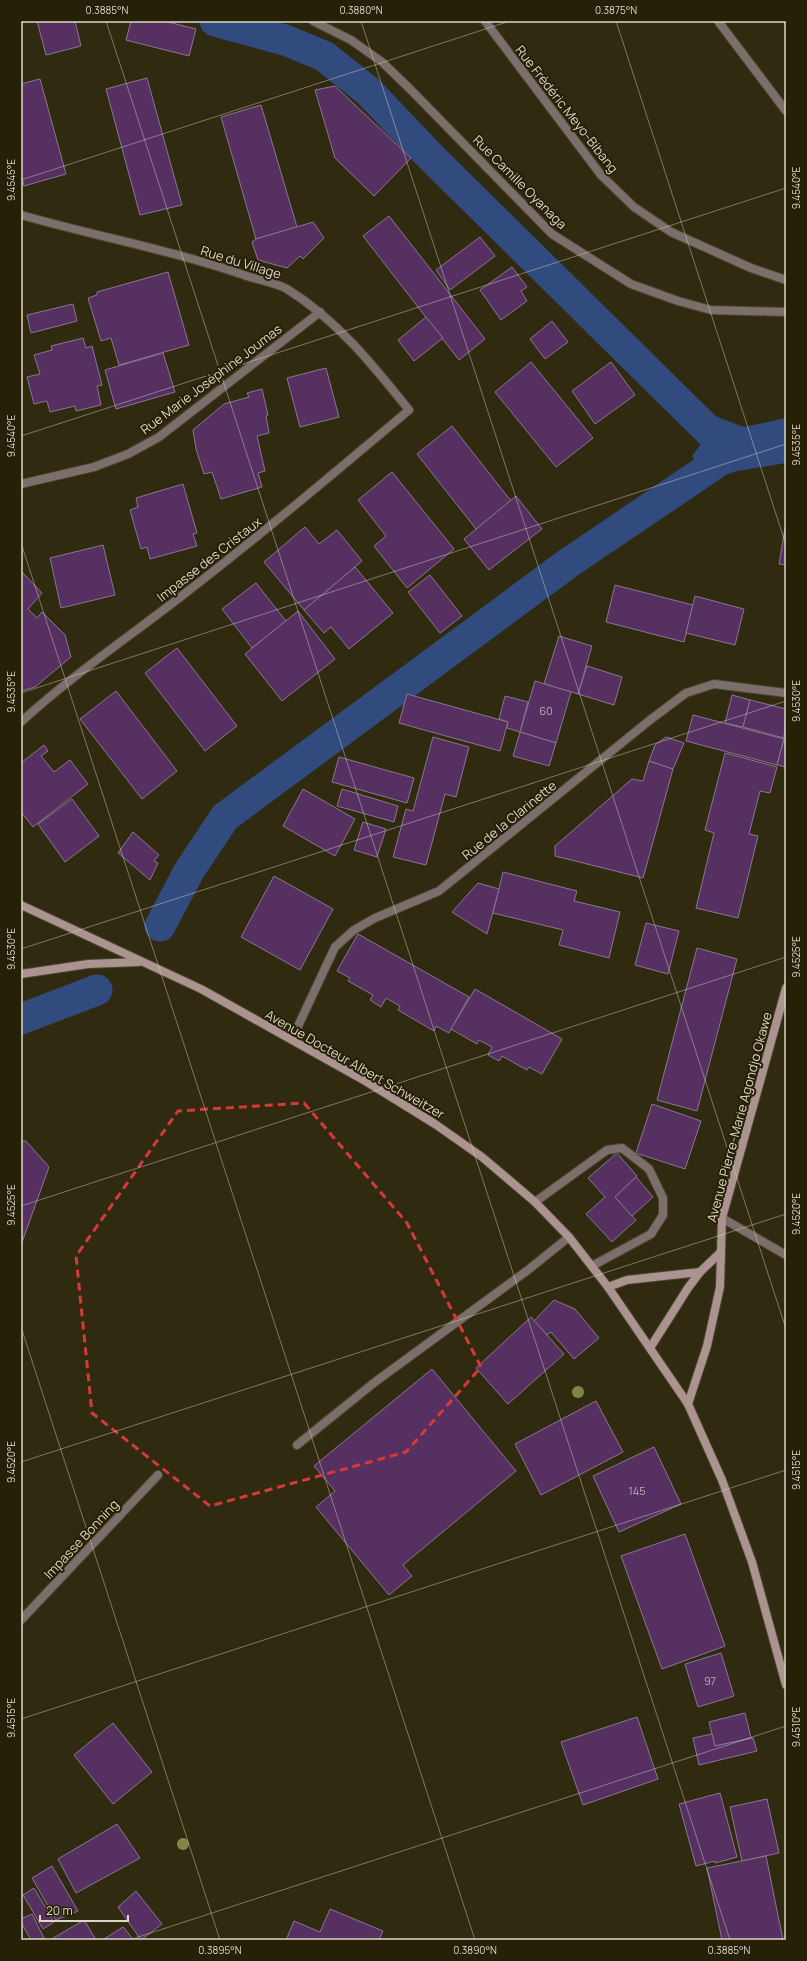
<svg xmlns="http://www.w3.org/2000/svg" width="807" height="1961" font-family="Manrope,sans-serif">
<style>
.water{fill:#324b7f}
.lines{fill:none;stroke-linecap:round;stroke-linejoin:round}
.canal{stroke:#324b7f;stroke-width:31}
.building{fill:#553061;stroke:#89778f}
.service-casing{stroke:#4b462e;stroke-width:10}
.minor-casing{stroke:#4b462e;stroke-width:10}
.secondary-casing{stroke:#4b462e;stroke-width:10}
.service{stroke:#7c6e6b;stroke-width:8}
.minor{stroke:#7c6e6b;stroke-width:8}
.secondary{stroke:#ab9490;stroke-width:8}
.tree{fill:#828645}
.marked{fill:none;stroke:#d63a38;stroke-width:3;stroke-dasharray:8 5;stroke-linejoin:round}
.ticks{fill:none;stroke:#dbd8c9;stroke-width:1;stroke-opacity:0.45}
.labels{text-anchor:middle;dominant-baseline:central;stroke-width:4;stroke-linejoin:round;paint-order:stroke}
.number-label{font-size:11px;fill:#baaeaf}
.street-label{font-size:13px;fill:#dbd8c9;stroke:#262007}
.neatline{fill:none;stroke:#dbd8c9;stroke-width:1.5}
.ticks-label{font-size:10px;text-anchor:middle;fill:#dbd8c9}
</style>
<rect width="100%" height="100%" fill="#302a11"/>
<!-- water -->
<polygon class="water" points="704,412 744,427 786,418 786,463 737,471 710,480 692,456 701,444 688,429"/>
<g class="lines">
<!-- canal -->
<g class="canal">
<polyline points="215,21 285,40 324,56 368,91 431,157 727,449"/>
<polyline points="160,926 189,871 225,817 567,564 731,453 786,443"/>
<polyline points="21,1019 97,990"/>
</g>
</g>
<!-- building -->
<g class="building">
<polygon points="37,21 75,21 81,46 46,55"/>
<polygon points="131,21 164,21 196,29 189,56 126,40"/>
<polygon points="147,78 182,205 140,215 106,89"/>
<polygon points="40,79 66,174 24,186 21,174 21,84"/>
<polygon points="335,86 411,158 374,196 335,158 315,90"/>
<polygon points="261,105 297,227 256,239 221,117"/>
<polygon points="389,216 485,339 459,360 363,236"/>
<polygon points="313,222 324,238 303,259 300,256 287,268 258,260 252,242 256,239"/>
<polygon points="480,237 495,256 450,290 436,270"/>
<polygon points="512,267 527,287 521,291 527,301 501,320 480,290"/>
<polygon points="168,272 189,345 119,365 111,338 101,341 88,298 97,295 97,292"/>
<polygon points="73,304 77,321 31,333 27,315"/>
<polygon points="426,317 443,338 414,361 398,340"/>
<polygon points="552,321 568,342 545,359 530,339"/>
<polygon points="83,338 86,348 92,346 102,385 97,386 101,405 76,411 75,406 50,412 47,401 34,404 27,377 40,374 34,355 52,350 51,346"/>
<polygon points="163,353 175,392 116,409 105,370"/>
<polygon points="531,362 593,438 556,467 495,392"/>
<polygon points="611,362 635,395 595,424 572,391"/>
<polygon points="326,368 339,417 300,427 287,378"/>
<polygon points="262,389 268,415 266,416 269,433 257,436 265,471 258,473 262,487 221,499 212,472 204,474 196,449 193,430 224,404 249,397 247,393"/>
<polygon points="452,426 511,501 476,529 417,454"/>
<polygon points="392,472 454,549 407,588 374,546 386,536 358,500"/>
<polygon points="183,484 197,533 193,534 197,546 150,559 147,547 141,549 130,510 138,507 136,498"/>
<polygon points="516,496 542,529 489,570 464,539"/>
<polygon points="305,527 319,544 337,530 362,561 304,610 264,562"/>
<polygon points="785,528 786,528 786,565 779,564"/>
<polygon points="103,545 115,595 61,608 50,558"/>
<polygon points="355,567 393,613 349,649 331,627 324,633 304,610"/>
<polygon points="21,571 42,593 28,609 37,618 42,612 65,635 71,657 35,687 21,691"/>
<polygon points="430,575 462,616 440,633 408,592"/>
<polygon points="256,583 286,621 252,648 222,609"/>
<polygon points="615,585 693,605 684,642 606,622"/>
<polygon points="695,596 744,609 735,645 686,633"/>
<polygon points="298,611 335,659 282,701 245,654"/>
<polygon points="559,636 592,646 578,694 544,684"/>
<polygon points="177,648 237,726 205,751 145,673"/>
<polygon points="587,666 622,677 614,705 578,694"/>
<polygon points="535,681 571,692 556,743 520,732"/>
<polygon points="116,691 177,771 142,799 80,719"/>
<polygon points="407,694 508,722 500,751 399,723"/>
<polygon points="732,695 750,700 743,727 725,723"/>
<polygon points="505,696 528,702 520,732 507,728 508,722 499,719"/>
<polygon points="750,700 786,709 784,738 743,727"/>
<polygon points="693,715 784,739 777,765 686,741"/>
<polygon points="520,732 556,743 549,766 513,756"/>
<polygon points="433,737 469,747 456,797 445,794 426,865 393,857 406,809 413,811"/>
<polygon points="666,737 684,743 673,769 649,761 655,745"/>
<polygon points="784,739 786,740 786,767 777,765"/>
<polygon points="44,745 48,751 41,756 54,772 70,760 88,784 33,827 21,812 21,763"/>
<polygon points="725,753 777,767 770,793 760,791 749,834 758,836 738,918 696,908 714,833 705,830"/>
<polygon points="339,757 414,778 407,803 332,782"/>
<polygon points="649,761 673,769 643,878 555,856 555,846 632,779 643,781"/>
<polygon points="303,789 355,819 335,856 283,826"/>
<polygon points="342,789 398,806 394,822 337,806"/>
<polygon points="72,799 99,836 65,862 38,824"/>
<polygon points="363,822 386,829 377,857 354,850"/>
<polygon points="133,832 159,855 154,861 158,863 150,880 118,853"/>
<polygon points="503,872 577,891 574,901 620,912 609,958 559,945 563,930 493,913"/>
<polygon points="274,876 333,909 300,970 241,937"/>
<polygon points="478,883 499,889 487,934 452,912"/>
<polygon points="646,923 679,931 668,974 635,965"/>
<polygon points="358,934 469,997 449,1033 436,1026 434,1031 398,1010 400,1006 386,998 381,1007 370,1000 373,995 348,981 350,978 337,971"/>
<polygon points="697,948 737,959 697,1111 657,1100"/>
<polygon points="475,989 562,1039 542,1074 529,1067 527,1070 502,1056 499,1061 488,1055 492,1047 479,1040 477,1044 451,1029"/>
<polygon points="652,1104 701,1121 685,1169 636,1153"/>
<polygon points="21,1141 26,1141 49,1167 21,1245"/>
<polygon points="617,1153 637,1176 615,1197 636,1220 612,1242 586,1214 605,1197 588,1178"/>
<polygon points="636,1177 653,1197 632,1216 615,1197"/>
<polygon points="554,1300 575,1309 599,1338 574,1359 551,1332 547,1335 534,1321"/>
<polygon points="531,1317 564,1354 508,1404 476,1368"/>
<polygon points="432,1369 516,1471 403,1565 412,1576 389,1595 316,1507 335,1491 314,1466"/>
<polygon points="596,1401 623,1452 541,1495 515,1444"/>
<polygon points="654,1447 681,1504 619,1532 593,1476"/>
<polygon points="685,1534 725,1646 662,1669 621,1556"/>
<polygon points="721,1653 734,1696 698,1707 685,1664"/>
<polygon points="745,1713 751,1738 715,1746 709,1722"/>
<polygon points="637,1717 658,1779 583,1805 561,1742"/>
<polygon points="113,1723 152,1772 113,1804 74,1755"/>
<polygon points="712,1734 715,1746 753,1738 757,1751 699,1765 693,1738"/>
<polygon points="720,1793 737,1857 715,1863 715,1861 696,1866 679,1804"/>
<polygon points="767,1799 779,1853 742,1861 730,1807"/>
<polygon points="117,1824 140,1858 76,1893 58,1859"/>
<polygon points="766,1856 783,1940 722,1940 707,1868"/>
<polygon points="52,1866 78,1911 56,1920 32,1878"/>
<polygon points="34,1888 54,1922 43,1929 23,1895"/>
<polygon points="136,1891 162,1924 141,1940 118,1907"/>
<polygon points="330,1909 383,1931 379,1940 286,1940 294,1921 320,1932"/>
<polygon points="32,1914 44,1938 31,1940 21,1922 21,1919"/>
<polygon points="84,1920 96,1940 50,1940"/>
<polygon points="123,1927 134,1940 104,1940 104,1939"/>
</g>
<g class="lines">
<defs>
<polyline id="service" points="535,1202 607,1150 622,1148 649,1169 663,1198 663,1215 651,1234 592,1266"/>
<g id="minor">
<polyline points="313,21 351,40 382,62 410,89 552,234 631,284 678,301 711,310 786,312"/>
<polyline points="485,21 601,175 634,207 671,232 751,268 786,280"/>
<polyline points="718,21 786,111"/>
<path d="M 21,215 C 95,236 171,250 244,275 C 257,280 275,282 287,289 C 337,320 373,365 409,410 C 333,474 257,538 179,598 C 126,639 70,677 21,722"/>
<polyline points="21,484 94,467 128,454 159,437 320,312"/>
<polyline points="292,1039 335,947 354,930 375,918 439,891 650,720 686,693 714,684 786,693"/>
<polyline points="722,1218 786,1255"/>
<polyline points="297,1445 375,1382 528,1270 569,1237"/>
<polyline points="21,1620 158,1475"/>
</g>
<g id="secondary">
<polyline points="21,905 201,989 367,1082 435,1124 482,1157 535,1202 569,1237 608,1287 688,1404 722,1480 752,1562 786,1685"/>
<polyline points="21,974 88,964 139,962"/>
<polyline points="608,1287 627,1280 700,1272"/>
<polyline points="650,1348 688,1288 700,1272 721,1252"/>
<polyline points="688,1404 707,1346 720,1287 722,1218 786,988"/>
</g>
</defs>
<!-- service casing -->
<use href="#service" class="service-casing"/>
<!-- minor casing -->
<use href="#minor" class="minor-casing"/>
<!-- secondary casing -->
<use href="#secondary" class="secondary-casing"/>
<!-- service -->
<use href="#service" class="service"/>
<!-- minor -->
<use href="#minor" class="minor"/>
<!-- secondary -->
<use href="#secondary" class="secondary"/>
</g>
<!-- trees -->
<g class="tree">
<circle cx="578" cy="1392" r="6"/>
<circle cx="183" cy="1844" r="6"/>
</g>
<!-- marked area -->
<path class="marked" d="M 304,1103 L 407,1223 L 481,1367 L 406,1452 L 210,1506 L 92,1413 L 76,1256 L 178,1111 Z"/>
<!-- ticks -->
<path class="ticks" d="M 106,21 L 730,1940M 361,21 L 786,1329M 616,21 L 786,545M 21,180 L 510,21M 21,436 L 786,188M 21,543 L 475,1940M 21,693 L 786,444M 21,949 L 786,701M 21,1206 L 786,957M 21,1327 L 220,1940M 21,1462 L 786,1214M 21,1719 L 786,1470M 129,1940 L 786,1726"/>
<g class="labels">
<!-- number labels -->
<g class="number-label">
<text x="546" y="710">60</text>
<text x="637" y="1490">145</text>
<text x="710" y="1680">97</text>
</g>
<!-- street labels -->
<g class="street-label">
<text transform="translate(567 109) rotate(52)">Rue Frédéric Meyo-Bibang</text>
<text transform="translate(520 182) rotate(45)">Rue Camille Oyanaga</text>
<text transform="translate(241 262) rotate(17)">Rue du Village</text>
<text transform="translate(211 379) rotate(-37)">Rue Marie Joséphine Joumas</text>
<text transform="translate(209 559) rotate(-38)">Impasse des Cristaux</text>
<text transform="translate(509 820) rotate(-39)">Rue de la Clarinette</text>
<text transform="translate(355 1064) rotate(30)">Avenue Docteur Albert Schweitzer</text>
<text transform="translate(739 1117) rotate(-75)">Avenue Pierre-Marie Agondjo Okawe</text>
<text transform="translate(81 1539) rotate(-47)">Impasse Bonning</text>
</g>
</g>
<!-- border -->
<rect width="807" height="1961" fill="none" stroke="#262007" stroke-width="44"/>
<!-- scale -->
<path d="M40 1915v6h88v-6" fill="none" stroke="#dbd8c9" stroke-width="2"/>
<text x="46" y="1915" font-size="12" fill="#dbd8c9" stroke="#262007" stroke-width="3" paint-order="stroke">20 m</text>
<rect x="22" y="22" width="763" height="1917" class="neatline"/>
<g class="ticks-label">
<text x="107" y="14">0.3885°N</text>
<text x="361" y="14">0.3880°N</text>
<text x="616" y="14">0.3875°N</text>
<text transform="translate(11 180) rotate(-90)" y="4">9.4545°E</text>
<text transform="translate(796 188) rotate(-90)" y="4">9.4540°E</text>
<text transform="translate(11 436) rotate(-90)" y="4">9.4540°E</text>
<text transform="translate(796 445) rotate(-90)" y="4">9.4535°E</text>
<text transform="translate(11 692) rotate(-90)" y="4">9.4535°E</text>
<text transform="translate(796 701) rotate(-90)" y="4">9.4530°E</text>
<text transform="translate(11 949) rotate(-90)" y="4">9.4530°E</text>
<text transform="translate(796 957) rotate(-90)" y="4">9.4525°E</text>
<text transform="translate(11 1205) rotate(-90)" y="4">9.4525°E</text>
<text transform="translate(796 1214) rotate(-90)" y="4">9.4520°E</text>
<text transform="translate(11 1462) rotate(-90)" y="4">9.4520°E</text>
<text transform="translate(796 1470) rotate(-90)" y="4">9.4515°E</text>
<text transform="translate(11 1718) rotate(-90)" y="4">9.4515°E</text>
<text transform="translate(796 1727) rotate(-90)" y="4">9.4510°E</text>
<text x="220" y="1954">0.3895°N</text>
<text x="475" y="1954">0.3890°N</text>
<text x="729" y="1954">0.3885°N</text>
</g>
</svg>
